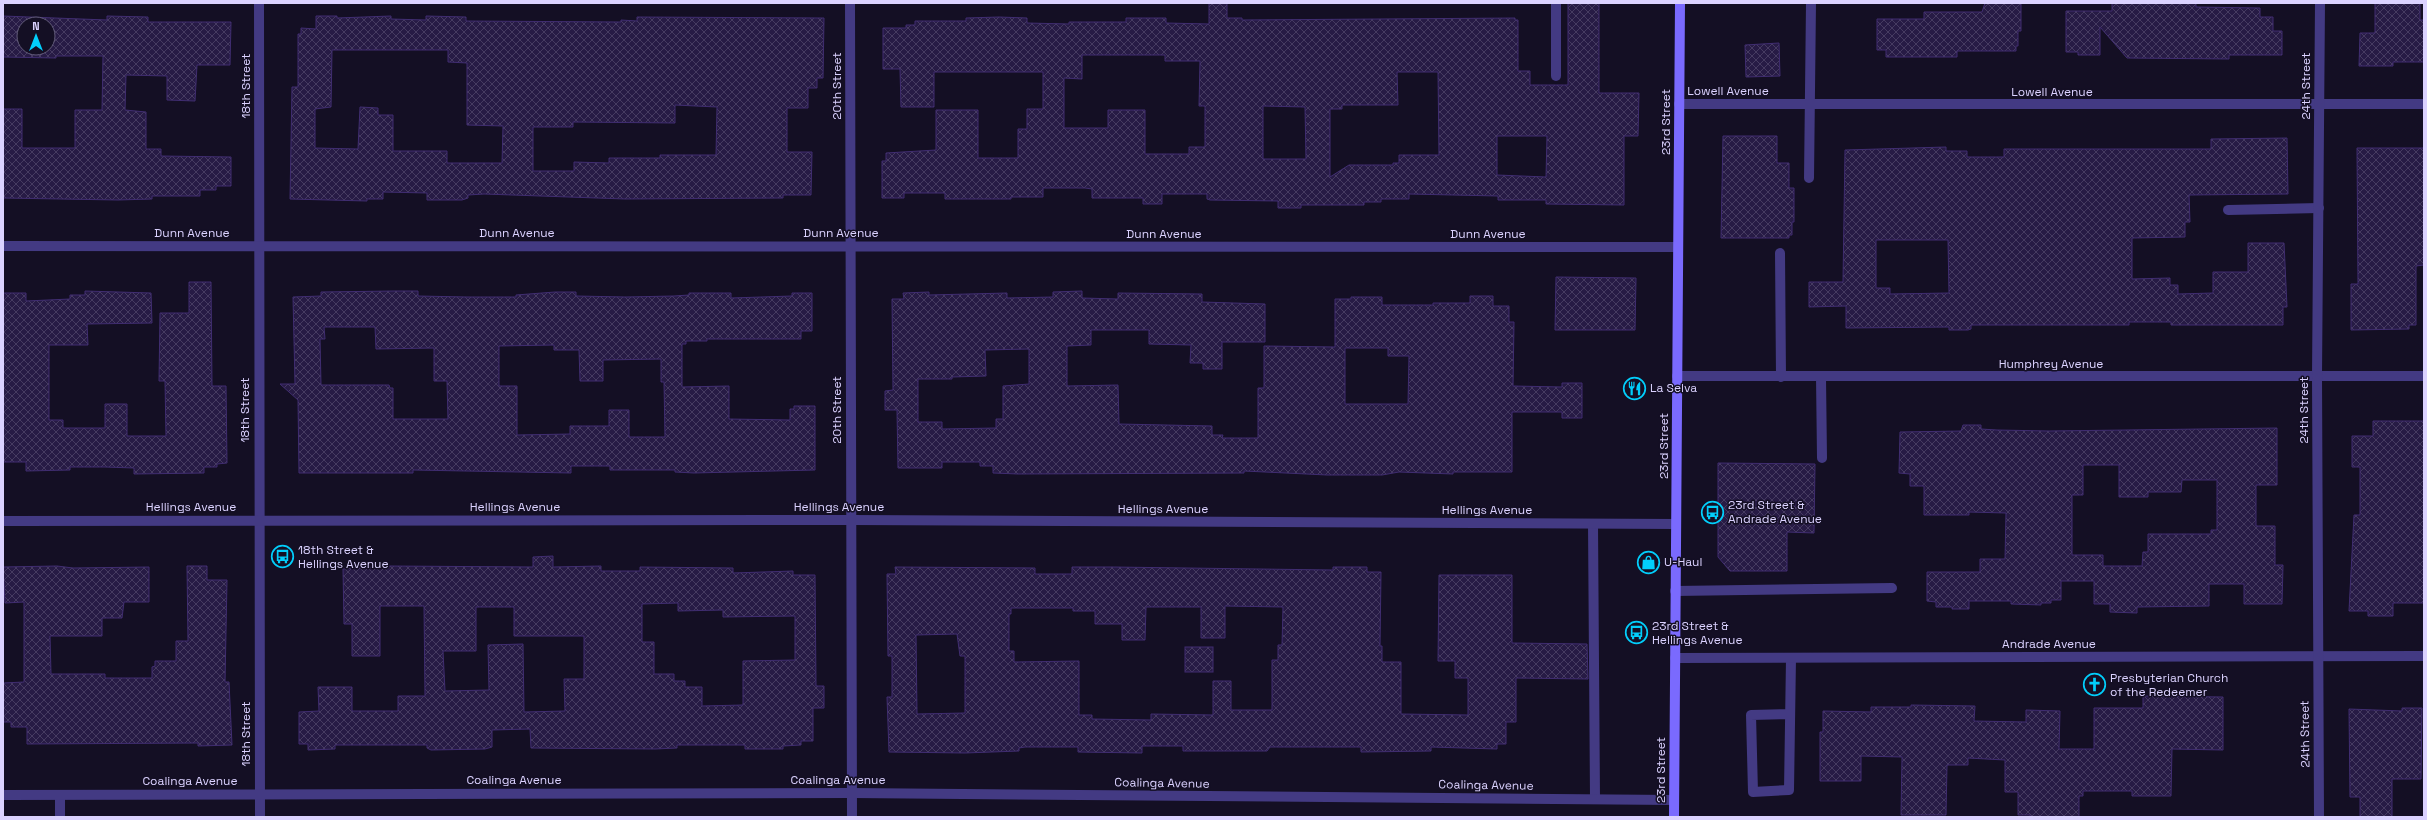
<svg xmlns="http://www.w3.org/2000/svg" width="2427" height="820" font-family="'Space Grotesk',sans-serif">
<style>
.building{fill:url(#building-cross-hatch);stroke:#402d71;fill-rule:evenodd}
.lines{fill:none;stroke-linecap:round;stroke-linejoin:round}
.service{stroke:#433a83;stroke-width:10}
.minor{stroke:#433a83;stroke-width:10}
.secondary{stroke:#7a6afe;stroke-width:10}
.labels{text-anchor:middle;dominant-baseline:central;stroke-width:3;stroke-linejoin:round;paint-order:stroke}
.street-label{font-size:12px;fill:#dbd2ff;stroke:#140f24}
.poi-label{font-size:12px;fill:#dbd2ff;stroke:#140f24;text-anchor:start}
</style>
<defs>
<pattern id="building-cross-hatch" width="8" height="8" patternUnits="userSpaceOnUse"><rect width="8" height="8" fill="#271b45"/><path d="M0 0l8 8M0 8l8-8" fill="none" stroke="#463b61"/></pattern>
</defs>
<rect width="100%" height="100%" fill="#140f24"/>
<!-- building -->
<g class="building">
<path d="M 1209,3 L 1227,3 L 1227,18 L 1242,18 L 1242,20 L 1515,18 L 1515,20 L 1518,20 L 1518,71 L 1530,71 L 1530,85 L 1568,85 L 1568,3 L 1599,3 L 1599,93 L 1639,93 L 1638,136 L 1624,136 L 1624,205 L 1546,204 L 1546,200 L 1498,200 L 1498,196 L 1409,194 L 1409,199 L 1381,199 L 1381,202 L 1364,202 L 1364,205 L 1301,205 L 1301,208 L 1278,208 L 1278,201 L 1210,200 L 1207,199 L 1207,194 L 1162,194 L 1162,204 L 1143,204 L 1143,198 L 1092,198 L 1092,189 L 1085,188 L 1043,188 L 1043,197 L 1011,197 L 1011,199 L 945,199 L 945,193 L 904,193 L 904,198 L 882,198 L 882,161 L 886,161 L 886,153 L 936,150 L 936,110 L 978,110 L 978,158 L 1018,158 L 1018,129 L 1027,129 L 1027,109 L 1043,109 L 1043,72 L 934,72 L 934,107 L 901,107 L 900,69 L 883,69 L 883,28 L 906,28 L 906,25 L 915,25 L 915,21 L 966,21 L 966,18 L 999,17 L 1027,18 L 1027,23 L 1069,24 L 1069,22 L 1126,22 L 1126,18 L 1166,18 L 1166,23 L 1209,24 ZM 1082,55 L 1165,55 L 1165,61 L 1200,61 L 1199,106 L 1205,106 L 1205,147 L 1189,147 L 1189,154 L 1145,154 L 1145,110 L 1108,110 L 1108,128 L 1064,128 L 1064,78 L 1082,79 ZM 1397,72 L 1438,72 L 1439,155 L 1399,155 L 1399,163 L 1393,163 L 1393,165 L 1349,165 L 1330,177 L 1330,109 L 1342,109 L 1342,105 L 1398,105 ZM 1263,106 L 1305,107 L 1306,159 L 1263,159 ZM 1497,136 L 1547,136 L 1546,177 L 1497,175 Z"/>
<polygon points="1985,3 2021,3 2021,31 2018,31 2018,46 2016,46 2016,51 1957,51 1957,57 1886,57 1886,50 1877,50 1877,19 1924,19 1924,12 1982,12"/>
<polygon points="2112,3 2196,3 2196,7 2260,8 2260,17 2273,17 2273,31 2282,31 2282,55 2229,55 2229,59 2127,58 2100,27 2100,55 2078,55 2078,52 2066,52 2066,11 2112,11"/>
<polygon points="2375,3 2420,3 2420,20 2424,20 2424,62 2393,62 2393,66 2359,66 2360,33 2375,33"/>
<path d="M 3,16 L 107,20 L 107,16 L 148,17 L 148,22 L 231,22 L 230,65 L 197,65 L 195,101 L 167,100 L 167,76 L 126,75 L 125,110 L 146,112 L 146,149 L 161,149 L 161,156 L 231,157 L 231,186 L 216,186 L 216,190 L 200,190 L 200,196 L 152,196 L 152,199 L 118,200 L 3,198 L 3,109 L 22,109 L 22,148 L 75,148 L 75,110 L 102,110 L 103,56 L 56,56 L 56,58 L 3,57 ZM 24,24 L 48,24 L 48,48 L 24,48 Z"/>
<path d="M 316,16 L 337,16 L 337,18 L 391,16 L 391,19 L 426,20 L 426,16 L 466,17 L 466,21 L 621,22 L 621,20 L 637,21 L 637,17 L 824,18 L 823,78 L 817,78 L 817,88 L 808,88 L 808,108 L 787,108 L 787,152 L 812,152 L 811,195 L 783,195 L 783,198 L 625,199 L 484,194 L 468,195 L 468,198 L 462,200 L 427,200 L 427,193 L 383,192 L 383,199 L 367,199 L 367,201 L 290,199 L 292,87 L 298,87 L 298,34 L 301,34 L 301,28 L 316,29 ZM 332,50 L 448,50 L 448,62 L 467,63 L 467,125 L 503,126 L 502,163 L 447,163 L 447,151 L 393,151 L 393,115 L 378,115 L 378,108 L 360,107 L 358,149 L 315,148 L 315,109 L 331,107 ZM 675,105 L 717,107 L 716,155 L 660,155 L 660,158 L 609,158 L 609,163 L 574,162 L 574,171 L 533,171 L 533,127 L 573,127 L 573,122 L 675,123 Z"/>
<polygon points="1779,43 1780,76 1746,77 1745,45"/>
<polygon points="1723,136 1777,136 1777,163 1789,163 1789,188 1794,188 1794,222 1792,222 1792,235 1789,235 1789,238 1721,238"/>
<path d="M 2287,138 L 2288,194 L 2189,195 L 2190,222 L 2185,222 L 2185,237 L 2132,238 L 2132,279 L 2170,278 L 2170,285 L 2178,285 L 2178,294 L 2213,293 L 2213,272 L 2248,272 L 2248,243 L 2284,243 L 2287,307 L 2283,307 L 2283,325 L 2171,325 L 2171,322 L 2129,322 L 2129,325 L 1971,325 L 1971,329 L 1968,330 L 1949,330 L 1949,327 L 1846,328 L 1846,306 L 1809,307 L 1809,282 L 1843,282 L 1845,150 L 1946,147 L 1946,151 L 1967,151 L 1967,157 L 2004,157 L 2004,149 L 2211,149 L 2211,139 ZM 1876,240 L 1948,240 L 1949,293 L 1890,294 L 1890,288 L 1876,288 Z"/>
<polygon points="2357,148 2424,148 2424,265 2416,266 2416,325 2409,325 2409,329 2351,330 2351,284 2358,284"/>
<polygon points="1556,277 1636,278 1635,330 1555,330"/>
<polygon points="189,282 211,282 212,386 226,386 227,463 217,464 217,467 204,467 204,473 134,474 134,468 105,467 70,467 70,470 26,471 26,462 3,462 3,293 26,293 26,301 70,299 70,295 85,295 85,291 151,293 152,323 87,324 88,345 49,345 49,420 63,420 63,428 105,428 105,404 127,404 127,436 166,436 165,381 159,381 160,313 189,313"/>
<path d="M 393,291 L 418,291 L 418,296 L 467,297 L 516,297 L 516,295 L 555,292 L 576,292 L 576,296 L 626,297 L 674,296 L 689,295 L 689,293 L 731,293 L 731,298 L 792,296 L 792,293 L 812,293 L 812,331 L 801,331 L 801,339 L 707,339 L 707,341 L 686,341 L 686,344 L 682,344 L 682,387 L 729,386 L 729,419 L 790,420 L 790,409 L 794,409 L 794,406 L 815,406 L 815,470 L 694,473 L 675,472 L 675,470 L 610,470 L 610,466 L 571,466 L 571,473 L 413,470 L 413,473 L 299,473 L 298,400 L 280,384 L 295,384 L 293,297 L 321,296 L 321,292 ZM 324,327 L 375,327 L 376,349 L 434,348 L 434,381 L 447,381 L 448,419 L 393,419 L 393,388 L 390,388 L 389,385 L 321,385 L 320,339 L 325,339 ZM 554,345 L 554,350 L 579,350 L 580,381 L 603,381 L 603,360 L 661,359 L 661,382 L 664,382 L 665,437 L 629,437 L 629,410 L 609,410 L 609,426 L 570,426 L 570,434 L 517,435 L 517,386 L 499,386 L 499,346 Z"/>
<path d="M 1082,291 L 1082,298 L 1118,299 L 1118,293 L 1202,294 L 1202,302 L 1265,304 L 1265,342 L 1222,342 L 1222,369 L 1203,369 L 1203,363 L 1190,363 L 1191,345 L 1149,344 L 1149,330 L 1091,330 L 1091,345 L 1067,346 L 1067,386 L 1118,385 L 1119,424 L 1212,426 L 1212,435 L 1223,435 L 1222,438 L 1258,438 L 1258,388 L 1264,388 L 1264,346 L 1335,347 L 1335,299 L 1351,299 L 1351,297 L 1382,297 L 1382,305 L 1433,305 L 1433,303 L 1470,303 L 1470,296 L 1493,296 L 1493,306 L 1509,306 L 1509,322 L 1514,322 L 1513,386 L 1562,387 L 1562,383 L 1582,383 L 1582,418 L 1562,418 L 1562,412 L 1512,412 L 1512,472 L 1453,472 L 1453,474 L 1399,472 L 1382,475 L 1327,475 L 1244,471 L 1244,473 L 1018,474 L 993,473 L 993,466 L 980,466 L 980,462 L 942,462 L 942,468 L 898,468 L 897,410 L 885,410 L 885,391 L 893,390 L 892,299 L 904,299 L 903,293 L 929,292 L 929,295 L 1007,293 L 1007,298 L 1053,297 L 1053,292 ZM 1345,348 L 1388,348 L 1388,356 L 1409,356 L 1408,404 L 1345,404 ZM 1029,349 L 1029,384 L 1003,386 L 1003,419 L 996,419 L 996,428 L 942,429 L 942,422 L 918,422 L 918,379 L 952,379 L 952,377 L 986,376 L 985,350 Z"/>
<polygon points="2373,421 2424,421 2424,603 2393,603 2393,616 2368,616 2368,611 2349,611 2354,515 2360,515 2360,467 2352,467 2352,436 2373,436"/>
<path d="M 1963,425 L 1981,425 L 1981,429 L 1997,430 L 2049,431 L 2277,428 L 2277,485 L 2256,485 L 2256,526 L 2275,526 L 2275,565 L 2283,565 L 2282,604 L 2244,604 L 2244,584 L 2209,584 L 2209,606 L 2137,607 L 2137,613 L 2110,612 L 2110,604 L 2094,604 L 2094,581 L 2061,581 L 2061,600 L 2051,600 L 2051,603 L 2041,603 L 2041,605 L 2011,604 L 2011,601 L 1969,601 L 1969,609 L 1952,609 L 1952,607 L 1936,607 L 1936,602 L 1927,601 L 1927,572 L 1980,572 L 1980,559 L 2005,559 L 2006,513 L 1969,512 L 1969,515 L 1924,515 L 1924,486 L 1910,486 L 1910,474 L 1899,473 L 1900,432 L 1961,431 ZM 2083,465 L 2119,465 L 2119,497 L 2148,497 L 2148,492 L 2181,492 L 2182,480 L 2217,480 L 2217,530 L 2211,530 L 2211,534 L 2148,534 L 2148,552 L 2143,552 L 2142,566 L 2103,566 L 2103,555 L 2072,555 L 2072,495 L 2083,495 Z"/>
<polygon points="1718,463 1815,464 1814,533 1787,532 1787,571 1730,571 1718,557"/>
<path d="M 553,556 L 553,567 L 601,566 L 601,571 L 640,571 L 640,567 L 733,568 L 733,573 L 793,571 L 793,575 L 815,575 L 816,686 L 824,686 L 824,708 L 813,708 L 813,741 L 801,741 L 801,745 L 783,746 L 783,749 L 745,749 L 745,745 L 677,745 L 677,748 L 655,749 L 531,748 L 530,729 L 492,730 L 492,747 L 485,749 L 431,750 L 427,748 L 427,745 L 335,745 L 335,749 L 308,750 L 308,744 L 299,744 L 299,712 L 319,711 L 318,687 L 352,687 L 352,711 L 398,711 L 398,696 L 425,696 L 424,606 L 380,606 L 380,656 L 352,656 L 352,624 L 344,624 L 343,569 L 390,566 L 533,567 L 533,557 ZM 678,603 L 678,611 L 723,610 L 723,617 L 795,616 L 795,660 L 743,661 L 743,705 L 702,706 L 702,687 L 685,687 L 685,681 L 674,681 L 674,674 L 654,674 L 654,642 L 642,642 L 642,604 ZM 476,607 L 514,607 L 514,636 L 584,636 L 584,679 L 564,679 L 565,711 L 524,712 L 523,644 L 488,645 L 489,690 L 445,691 L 443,651 L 476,651 Z"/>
<polygon points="57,566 73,568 149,567 149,602 124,602 122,618 102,618 102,636 50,636 51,674 105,674 105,678 152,678 152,667 155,666 155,661 176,661 176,641 188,641 187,566 207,566 207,580 227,580 225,682 229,682 232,745 198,746 198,743 27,744 27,727 11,727 11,722 3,722 3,683 24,682 24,602 5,603 3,567"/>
<path d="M 895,567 L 1035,568 L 1035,574 L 1072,574 L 1072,567 L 1113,567 L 1333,570 L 1333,567 L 1367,567 L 1367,572 L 1381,572 L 1380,646 L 1382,646 L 1382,662 L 1401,662 L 1401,714 L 1468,715 L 1468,678 L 1455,678 L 1455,661 L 1438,661 L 1439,575 L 1512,575 L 1512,643 L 1587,644 L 1588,679 L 1516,678 L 1516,722 L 1506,722 L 1506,744 L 1497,744 L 1497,749 L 1431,747 L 1431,751 L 1361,752 L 1361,747 L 1270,747 L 1267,751 L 1183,751 L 1183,746 L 1142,746 L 1142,753 L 1078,752 L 1078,747 L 1025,747 L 1019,748 L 1019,751 L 965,753 L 889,752 L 887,697 L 892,697 L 892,656 L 888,656 L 887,574 L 896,574 ZM 1225,606 L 1283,607 L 1282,645 L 1278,645 L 1278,660 L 1272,660 L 1272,710 L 1231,710 L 1231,681 L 1213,681 L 1213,715 L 1151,714 L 1151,720 L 1092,719 L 1092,715 L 1079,715 L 1079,661 L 1014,662 L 1014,651 L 1009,651 L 1009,614 L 1011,614 L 1011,608 L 1073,608 L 1073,611 L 1095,611 L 1095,624 L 1122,624 L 1122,640 L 1145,640 L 1146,607 L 1201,607 L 1201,638 L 1225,638 ZM 957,634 L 960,656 L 965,656 L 965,713 L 917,714 L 916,635 Z"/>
<rect x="1185" y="647" width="28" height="25"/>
<polygon points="2143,696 2223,697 2223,750 2172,749 2171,796 2132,796 2132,791 2083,791 2083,796 2079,796 2079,817 2030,817 2030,815 2018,815 2018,792 2005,792 2005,760 1968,758 1968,765 1947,765 1946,815 1901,815 1902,757 1861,756 1861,781 1820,781 1820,732 1823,732 1823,711 1871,712 1871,707 1911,707 1911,705 1975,706 1974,721 2026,722 2026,710 2060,711 2059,749 2094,749 2094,708 2143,708"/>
<polygon points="2402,708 2422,708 2421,779 2392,779 2392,817 2360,817 2360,797 2350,797 2349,709 2402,711"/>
</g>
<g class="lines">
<!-- service -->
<g class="service">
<polyline points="1556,3 1556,76"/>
<polyline points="1809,178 1811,3"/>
<polyline points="2228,210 2319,208"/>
<polyline points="1780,253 1781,377"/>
<polyline points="1821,377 1822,458"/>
<polyline points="1593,524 1595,799"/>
<polyline points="1675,591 1892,588"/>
<polyline points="1790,714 1751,715 1753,792 1789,790 1791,658"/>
<polyline points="60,795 60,817"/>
</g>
<!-- minor -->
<g class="minor">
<polyline points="259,3 260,817"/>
<polyline points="850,3 852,817"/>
<polyline points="1679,104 2424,104"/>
<polyline points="3,246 1678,247"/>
<polyline points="1677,376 2424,376"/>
<polyline points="3,521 851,520 1676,524"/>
<polyline points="1675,658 2424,656"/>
<polyline points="3,795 852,793 1674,800"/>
<polyline points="2319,817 2317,376 2320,3"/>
</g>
<!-- secondary -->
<polyline class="secondary" points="1674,817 1680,3"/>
</g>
<!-- icons -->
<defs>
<symbol id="restaurant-ring" viewBox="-11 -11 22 22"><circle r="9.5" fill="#140f24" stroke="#02cefb" stroke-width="1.5"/><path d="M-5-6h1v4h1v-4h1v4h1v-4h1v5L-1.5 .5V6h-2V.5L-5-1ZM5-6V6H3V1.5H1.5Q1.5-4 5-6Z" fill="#02cefb"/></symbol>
<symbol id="bus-ring" viewBox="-11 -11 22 22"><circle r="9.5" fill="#140f24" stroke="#02cefb" stroke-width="1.5"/><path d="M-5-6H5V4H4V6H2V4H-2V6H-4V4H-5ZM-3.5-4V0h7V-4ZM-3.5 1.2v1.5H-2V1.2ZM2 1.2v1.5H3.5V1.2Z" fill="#02cefb"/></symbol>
<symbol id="shop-ring" viewBox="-11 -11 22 22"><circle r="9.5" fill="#140f24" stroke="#02cefb" stroke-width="1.5"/><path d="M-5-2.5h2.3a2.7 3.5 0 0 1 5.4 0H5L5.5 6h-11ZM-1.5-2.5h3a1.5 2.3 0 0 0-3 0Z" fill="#02cefb"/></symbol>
<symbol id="church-ring" viewBox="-11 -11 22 22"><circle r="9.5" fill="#140f24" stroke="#02cefb" stroke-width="1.5"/><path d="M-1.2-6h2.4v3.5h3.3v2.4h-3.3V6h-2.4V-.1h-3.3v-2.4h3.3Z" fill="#02cefb"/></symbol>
</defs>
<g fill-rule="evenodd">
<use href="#restaurant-ring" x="1622" y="376" width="25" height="25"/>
<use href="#bus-ring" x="1700" y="500" width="25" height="25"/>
<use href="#bus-ring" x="270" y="544" width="25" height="25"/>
<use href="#shop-ring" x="1636" y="550" width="25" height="25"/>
<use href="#bus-ring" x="1624" y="620" width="25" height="25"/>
<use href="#church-ring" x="2082" y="672" width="25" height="25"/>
</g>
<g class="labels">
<!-- street labels -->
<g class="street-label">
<text transform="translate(246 86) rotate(-90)">18th Street</text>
<text transform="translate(837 86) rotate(-90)">20th Street</text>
<text transform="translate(2306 86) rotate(-90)">24th Street</text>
<text x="1728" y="91">Lowell Avenue</text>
<text x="2052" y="92">Lowell Avenue</text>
<text transform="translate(1666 122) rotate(-90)">23rd Street</text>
<text x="192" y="233">Dunn Avenue</text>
<text x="517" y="233">Dunn Avenue</text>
<text x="841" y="233">Dunn Avenue</text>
<text x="1164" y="234">Dunn Avenue</text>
<text x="1488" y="234">Dunn Avenue</text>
<text x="2051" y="364">Humphrey Avenue</text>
<text transform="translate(245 410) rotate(-90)">18th Street</text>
<text transform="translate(837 410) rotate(-90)">20th Street</text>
<text transform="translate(2304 410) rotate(-90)">24th Street</text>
<text transform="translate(1664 446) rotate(-90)">23rd Street</text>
<text x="191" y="507">Hellings Avenue</text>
<text x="515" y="507">Hellings Avenue</text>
<text x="839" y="507">Hellings Avenue</text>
<text x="1163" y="509">Hellings Avenue</text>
<text x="1487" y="510">Hellings Avenue</text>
<text x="2049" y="644">Andrade Avenue</text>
<text transform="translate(246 734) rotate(-90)">18th Street</text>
<text transform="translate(2305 734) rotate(-91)">24th Street</text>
<text transform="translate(1661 770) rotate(-90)">23rd Street</text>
<text x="514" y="780">Coalinga Avenue</text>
<text x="838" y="780">Coalinga Avenue</text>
<text x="190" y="781">Coalinga Avenue</text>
<text transform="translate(1162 783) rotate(1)">Coalinga Avenue</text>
<text transform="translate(1486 785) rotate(1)">Coalinga Avenue</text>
</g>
<!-- poi labels -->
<g class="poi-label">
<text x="1650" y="388">La Selva</text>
<text x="1728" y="505">23rd Street &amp;<tspan x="1728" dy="14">Andrade Avenue</tspan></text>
<text x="298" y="550">18th Street &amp;<tspan x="298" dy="14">Hellings Avenue</tspan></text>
<text x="1664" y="562">U-Haul</text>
<text x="1652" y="626">23rd Street &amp;<tspan x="1652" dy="14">Hellings Avenue</tspan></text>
<text x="2110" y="678">Presbyterian Church<tspan x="2110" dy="14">of the Redeemer</tspan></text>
</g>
</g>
<!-- border -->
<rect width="2427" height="820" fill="none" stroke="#dbd2ff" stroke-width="8"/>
<!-- north arrow -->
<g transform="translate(36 36)"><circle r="19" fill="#140f24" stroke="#645d7c"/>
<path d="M0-3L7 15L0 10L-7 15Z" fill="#02cefb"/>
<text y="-6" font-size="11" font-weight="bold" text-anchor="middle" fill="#dbd2ff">N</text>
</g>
</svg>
